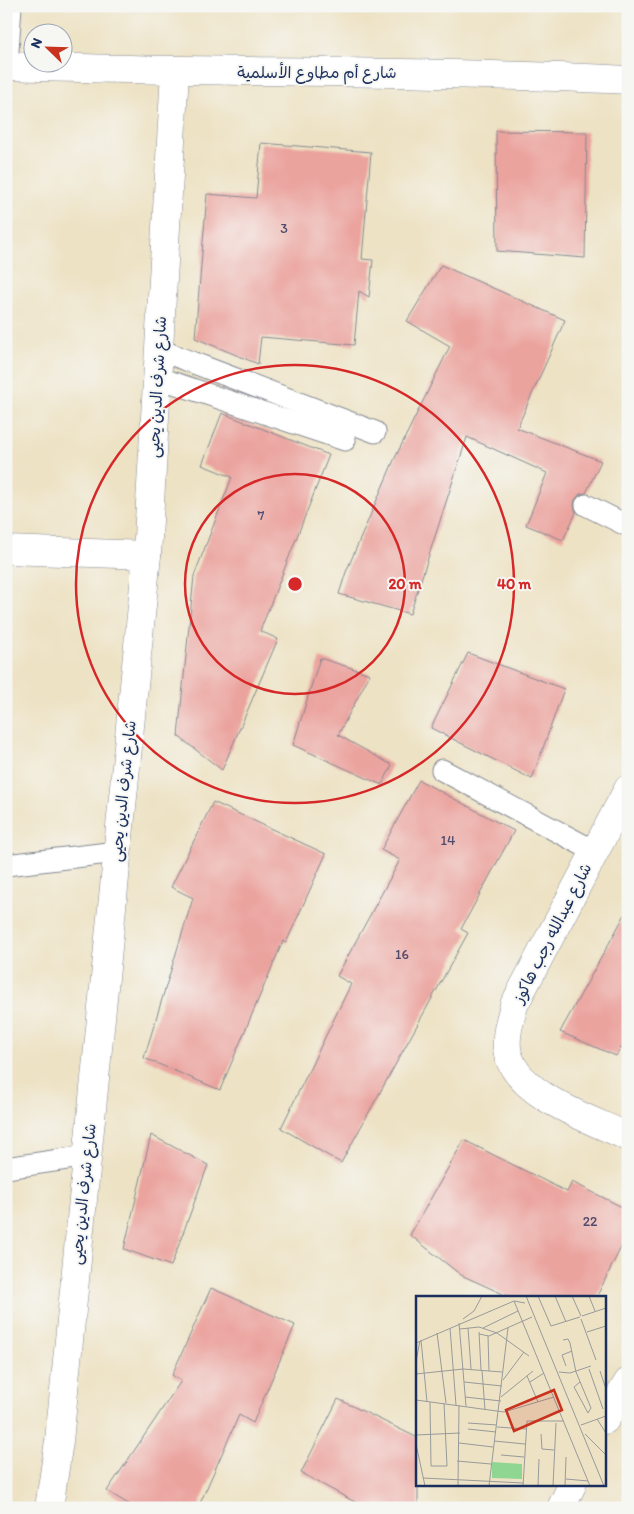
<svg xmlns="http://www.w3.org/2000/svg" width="634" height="1514" font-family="Itim,'Playpen Sans Arabic',sans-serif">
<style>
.building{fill:#eba39e}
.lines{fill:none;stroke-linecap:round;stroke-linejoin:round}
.service-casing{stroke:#848891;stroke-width:23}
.minor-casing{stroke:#848891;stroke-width:29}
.service{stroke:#fff;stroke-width:21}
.minor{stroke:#fff;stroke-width:28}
.ring{fill:none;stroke:#d62828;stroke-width:2.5}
.labels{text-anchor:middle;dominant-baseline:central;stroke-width:4;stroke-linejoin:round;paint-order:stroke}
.number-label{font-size:14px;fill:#4f4c6e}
.street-label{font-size:16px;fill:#1b2f5e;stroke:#f6f6f2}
.inset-road{fill:none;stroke:#999a9b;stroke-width:1}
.view{fill:#c8321e;fill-opacity:0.15;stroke:#c8321e;stroke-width:2.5}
.inset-edge{fill:none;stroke:#1b2f5e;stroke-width:2.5}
.centre{fill:#d62828;stroke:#f6f6f2;stroke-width:2.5}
.ring-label{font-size:15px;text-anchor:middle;font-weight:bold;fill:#d62828;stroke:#f6f6f2;stroke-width:4;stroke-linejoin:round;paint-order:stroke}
</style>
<rect width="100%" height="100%" fill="#f6f6f2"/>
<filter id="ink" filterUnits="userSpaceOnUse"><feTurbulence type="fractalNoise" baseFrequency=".02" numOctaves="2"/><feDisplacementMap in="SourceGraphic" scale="10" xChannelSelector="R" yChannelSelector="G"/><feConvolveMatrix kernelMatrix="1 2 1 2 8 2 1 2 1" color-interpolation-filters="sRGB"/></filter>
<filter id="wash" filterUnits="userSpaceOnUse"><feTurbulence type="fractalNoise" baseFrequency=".0096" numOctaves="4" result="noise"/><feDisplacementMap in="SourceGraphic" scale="20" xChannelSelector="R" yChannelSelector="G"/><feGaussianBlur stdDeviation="1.12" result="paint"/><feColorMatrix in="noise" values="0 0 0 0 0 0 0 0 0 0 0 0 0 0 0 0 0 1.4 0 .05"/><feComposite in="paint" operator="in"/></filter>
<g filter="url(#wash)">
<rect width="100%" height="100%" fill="#ede2c4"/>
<g id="blocks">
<!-- building -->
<g class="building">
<polygon points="496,131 587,132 585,258 497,251"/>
<polygon points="261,143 371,152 362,259 373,260 369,297 359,291 354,345 261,337 258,364 195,338 207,194 256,198"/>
<polygon points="441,265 565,320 517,428 601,461 586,493 580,494 575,500 574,506 576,513 563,540 526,525 547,473 467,437 410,614 339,594 346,572 394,460 450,346 407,321"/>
<polygon points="222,413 329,455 260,631 278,639 222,770 178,736 194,576 232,477 202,465"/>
<polygon points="468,653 564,689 532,779 431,728"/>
<polygon points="320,658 370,674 338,735 392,765 382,785 293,745"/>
<polygon points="419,780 514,831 461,929 468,933 341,1163 281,1128 351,984 337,976 400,860 381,850"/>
<polygon points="213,802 326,854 286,943 283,941 220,1090 144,1058 193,898 171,887"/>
<polygon points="628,909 628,1036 616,1056 560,1032"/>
<polygon points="151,1135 208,1165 171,1266 124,1249"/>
<polygon points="464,1140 567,1192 572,1182 628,1210 628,1233 596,1298 512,1298 461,1275 410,1235"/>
<polygon points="211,1288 295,1325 253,1423 239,1415 198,1508 135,1508 107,1491 181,1381 172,1375"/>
<polygon points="338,1399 418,1438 418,1508 366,1508 301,1473"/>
</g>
</g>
</g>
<g filter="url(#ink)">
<use href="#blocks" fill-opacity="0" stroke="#848891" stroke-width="1"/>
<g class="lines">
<defs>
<g id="service">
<polyline points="7,66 11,6"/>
<polyline points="160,350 375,432"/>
<polyline points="159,378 345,440"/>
<polyline points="586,505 628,526"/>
<polyline points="442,770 594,851"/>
<polyline points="6,865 117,852"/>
<polyline points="6,1168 87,1156"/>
</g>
<g id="minor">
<path d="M 6,66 C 213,73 421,70 628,80"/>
<polyline points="6,550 147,555"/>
<path d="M 628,789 L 514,1005 C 510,1021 504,1038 508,1054 C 519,1097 591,1119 628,1137"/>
<polyline points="605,1420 628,1382"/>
<polyline points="49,1508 59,1441 147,555 175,72"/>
<polyline points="561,1508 572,1485"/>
</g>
</defs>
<!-- service casing -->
<use href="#service" class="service-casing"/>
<!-- minor casing -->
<use href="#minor" class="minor-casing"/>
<!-- service -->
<use href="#service" class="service"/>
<!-- minor -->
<use href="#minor" class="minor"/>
</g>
</g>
<!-- distance rings -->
<g class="ring">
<circle cx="295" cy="584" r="110"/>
<circle cx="295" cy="584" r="219"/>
</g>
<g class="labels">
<!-- number labels -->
<g class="number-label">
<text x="284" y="228">3</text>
<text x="261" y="515">7</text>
<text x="448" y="840">14</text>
<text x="402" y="954">16</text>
<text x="590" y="1221">22</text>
</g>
<!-- street labels -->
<g class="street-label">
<text x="317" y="72">شارع أم مطاوع الأسلمية</text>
<text transform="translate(157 387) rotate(-87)">شارع شرف الدين يحيى</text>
<text transform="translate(123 791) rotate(-84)">شارع شرف الدين يحيى</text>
<text transform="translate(552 933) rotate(-63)">شارع عبدالله رجب هاكوز</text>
<text transform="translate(83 1194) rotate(-84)">شارع شرف الدين يحيى</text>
</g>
</g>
<!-- overview -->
<g transform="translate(416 1296)">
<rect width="190" height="190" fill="#ede2c4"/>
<path d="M 76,166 L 106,168 L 106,183 L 76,182 Z" fill="#8ed692"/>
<path class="inset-road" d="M 110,0 L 188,190M 122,0 L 135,30 L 164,21M 139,0 L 150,26M 156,0 L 165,20M 173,0 L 179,15M 98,5 L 174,190M 166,20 L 190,12M 47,23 L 58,15 L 66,0M 165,23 L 180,64M 43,27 L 50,110M 34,32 L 40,109M 52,32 L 55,73M 67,32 L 102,15M 44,33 L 63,31 L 81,37 L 113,60M 63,36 L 65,74M 171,36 L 190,30M 21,37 L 30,107M 63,38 L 73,40 L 116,21M 72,40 L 73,75M 5,44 L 11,106M 147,44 L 152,43 L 154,47 L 160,76 L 175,112 L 172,117 L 158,91 L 164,86M 0,47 L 98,5 L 109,7M 0,65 L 4,45M 150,70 L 146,59 L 156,55M 173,73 L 187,113M 66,74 L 69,114M 184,75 L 190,93M 143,76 L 154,77 L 175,70M 0,78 L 47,73 L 86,76M 111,80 L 122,106M 87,84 L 108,56M 48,86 L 86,90M 114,86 L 128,77M 49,101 L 85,105M 85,101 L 117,75M 0,104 L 88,116 L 138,101M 14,106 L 15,170 L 31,170 L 28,107M 181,123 L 190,137M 52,127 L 81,129M 165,129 L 190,120M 81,131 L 110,133M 52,133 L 80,136M 125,138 L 126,153 L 138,154M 169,138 L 190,159M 0,139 L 44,137M 78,145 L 109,148M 43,147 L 77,151M 0,148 L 9,190M 85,159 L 108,161M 41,165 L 75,168M 7,182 L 107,187M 150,183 L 172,185M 42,190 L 43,109M 73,190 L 92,32M 107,190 L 111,125 L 148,125M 122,190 L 123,163M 137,190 L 140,127M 149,190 L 150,161"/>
<path class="view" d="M 138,94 L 146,114 L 98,135 L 90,114 Z"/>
<rect width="190" height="190" class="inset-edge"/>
</g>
<circle cx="295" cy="584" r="8" class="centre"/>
<g class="ring-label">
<text x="405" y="589">20 m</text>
<text x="514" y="589">40 m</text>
</g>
<!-- margin -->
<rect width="634" height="1514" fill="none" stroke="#f6f6f2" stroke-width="25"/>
<!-- north arrow -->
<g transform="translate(48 48) rotate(293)"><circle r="24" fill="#f6f6f2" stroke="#9ea6b7"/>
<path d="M0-4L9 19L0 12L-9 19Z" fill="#c8321e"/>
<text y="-8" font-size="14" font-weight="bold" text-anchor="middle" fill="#1b2f5e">N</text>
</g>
</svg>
